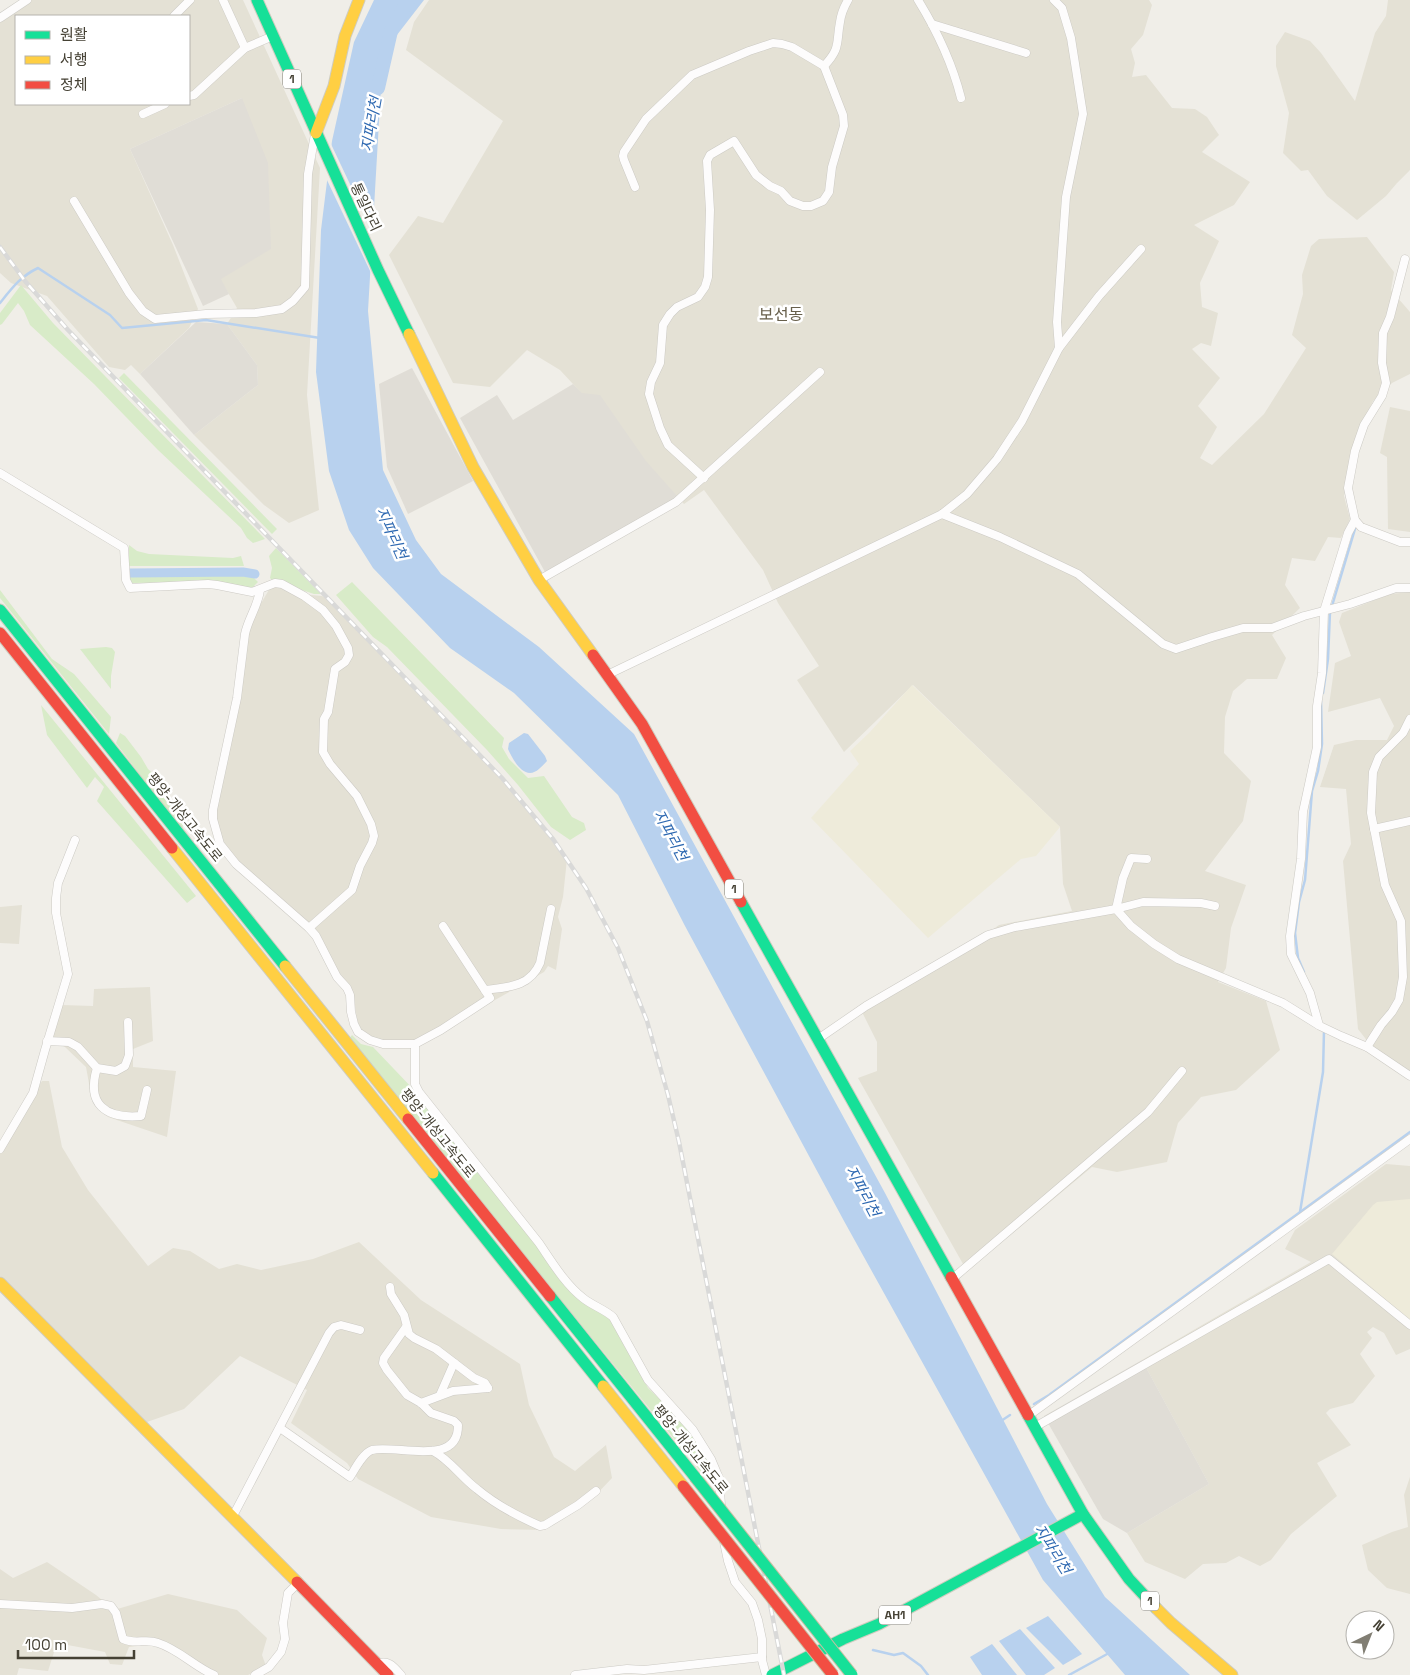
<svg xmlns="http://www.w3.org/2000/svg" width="1410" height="1675" font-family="'Space Grotesk','Noto Sans KR',sans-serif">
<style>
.residential{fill:#e4e1d5;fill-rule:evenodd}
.industrial{fill:#e0ddd6}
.education{fill:#eeebda}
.green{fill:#d8ebc8}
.water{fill:#b8d1ee}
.pier{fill:#f0eee8}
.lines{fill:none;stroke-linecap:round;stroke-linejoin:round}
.stream{stroke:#b8d1ee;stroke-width:2.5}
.canal{stroke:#b8d1ee;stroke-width:9}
.river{stroke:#b8d1ee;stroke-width:14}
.street-casing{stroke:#cccac4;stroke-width:9}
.fast-casing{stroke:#cfccbf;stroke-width:13}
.slow-casing{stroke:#cfccbf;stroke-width:13}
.jam-casing{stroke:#cfccbf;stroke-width:13}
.street{stroke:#fdfcfc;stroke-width:8}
.fast{stroke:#16e098;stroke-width:11}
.slow{stroke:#ffcf43;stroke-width:11}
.jam{stroke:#f24e42;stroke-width:11}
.rail-casing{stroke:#d9d9d8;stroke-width:4.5}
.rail{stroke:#fff;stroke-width:2.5;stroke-dasharray:8;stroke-linecap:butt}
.fast-bridge-casing{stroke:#c7bfa3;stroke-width:13;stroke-linecap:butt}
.jam-bridge-casing{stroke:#c7bfa3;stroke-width:13;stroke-linecap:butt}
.fast-bridge{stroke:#16e098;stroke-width:11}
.jam-bridge{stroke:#f24e42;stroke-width:11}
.labels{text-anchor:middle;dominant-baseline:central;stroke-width:5;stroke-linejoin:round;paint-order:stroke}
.shield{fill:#fff;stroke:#7d7a71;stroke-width:1}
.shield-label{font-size:12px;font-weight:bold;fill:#454134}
.street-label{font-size:14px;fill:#454134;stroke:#fff}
.water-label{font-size:15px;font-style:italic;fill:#2d68b1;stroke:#fff}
.quarter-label{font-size:16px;fill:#68604c;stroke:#fff}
</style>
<rect width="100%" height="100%" fill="#f0eee8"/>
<!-- residential -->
<g class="residential">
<path d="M 24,0 L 243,0 L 320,168 L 307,395 L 319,510 L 289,523 L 264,505 L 194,435 L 258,385 L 257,365 L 227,324 L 237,308 L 220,279 L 242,98 L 130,149 L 173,245 L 198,309 L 189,328 L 140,374 L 131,365 L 125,370 L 109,367 L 47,296 L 11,283 L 0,273 L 0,16 ZM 16,16 L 189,16 L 189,104 L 16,104 Z"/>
<polygon points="429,0 1149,0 1152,5 1143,35 1131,49 1135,63 1132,77 1146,75 1172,108 1195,109 1207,117 1219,135 1202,152 1250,182 1234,205 1194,225 1219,241 1200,283 1202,307 1218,313 1211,346 1201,343 1192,349 1220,378 1198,406 1217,427 1200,458 1212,465 1264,414 1306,348 1292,335 1303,294 1302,275 1311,246 1319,239 1367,237 1394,272 1391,290 1410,312 1410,374 1392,383 1373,401 1361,427 1351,457 1344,496 1350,519 1341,538 1328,537 1315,561 1292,558 1285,585 1300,608 1272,635 1286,658 1277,679 1247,679 1233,691 1225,717 1224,753 1251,781 1243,821 1205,871 1246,885 1231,928 1226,968 1218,982 1266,1001 1280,1050 1236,1090 1201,1097 1178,1123 1167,1162 1117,1172 1092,1167 967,1271 858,1078 877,1071 877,1042 862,1012 947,963 999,925 1072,911 1063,884 1060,827 913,685 844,752 797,680 819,666 778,603 763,570 704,490 684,504 560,370 527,350 490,387 453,383 389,255 418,216 443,223 503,121 406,50 414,22"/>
<polygon points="1388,0 1410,0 1410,170 1397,183 1386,196 1357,220 1327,196 1308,170 1301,171 1283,153 1289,113 1276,66 1276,46 1285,32 1310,41 1321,53 1355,101 1375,33 1386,16"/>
<polygon points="1390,407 1410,411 1410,532 1388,529 1387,457 1380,453"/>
<polygon points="275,584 311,595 322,596 331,601 502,778 537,818 567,859 563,897 558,917 562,929 556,970 548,966 544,972 416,1045 385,1047 358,1028 354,997 333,962 311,931 240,867 213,830 247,654 244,642 256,612 270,588"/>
<polygon points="1410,592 1410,1071 1372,1047 1358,1029 1343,861 1351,844 1346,789 1320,787 1334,745 1356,740 1387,740 1394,726 1380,698 1328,712 1335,663 1351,656 1339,622 1342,613 1390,594"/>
<polygon points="22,905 19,944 0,943 0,907"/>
<polygon points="150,987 153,1041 133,1049 133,1067 176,1071 167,1137 108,1117 92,1100 86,1067 65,1047 50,1039 62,1005 93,1006 94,989"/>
<polygon points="42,1081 49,1081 62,1147 88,1190 148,1266 173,1248 190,1251 219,1269 237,1264 261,1270 313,1259 359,1242 421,1300 520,1364 529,1405 554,1457 575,1471 606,1445 612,1478 592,1499 543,1530 501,1529 431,1517 358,1479 347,1463 291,1423 307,1390 240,1356 184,1409 147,1422 0,1276 0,1153"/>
<polygon points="1386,1164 1410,1166 1410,1349 1396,1355 1384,1333 1373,1327 1367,1332 1372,1338 1360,1354 1375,1376 1353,1403 1330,1409 1326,1413 1351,1445 1317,1463 1337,1496 1291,1534 1271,1560 1260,1566 1239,1556 1226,1563 1203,1564 1185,1579 1145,1562 1127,1533 1209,1484 1142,1360 1311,1262 1285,1249 1295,1230"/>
<polygon points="1410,1477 1410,1594 1387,1588 1368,1570 1362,1545 1392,1532 1408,1527 1404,1495"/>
<polygon points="47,1562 96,1595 114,1610 168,1594 237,1610 267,1638 262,1655 266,1666 248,1675 211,1675 154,1644 129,1647 122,1665 110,1664 105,1652 57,1643 48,1671 19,1668 17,1675 0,1675 0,1569 13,1578"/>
</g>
<!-- industrial -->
<g class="industrial">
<polygon points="242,98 268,163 271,249 221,279 229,294 203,306 130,149"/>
<polygon points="196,322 227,324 257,365 258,385 194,435 140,374"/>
<polygon points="412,368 473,481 408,514 387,467 379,384"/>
<polygon points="573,384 582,393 600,395 646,461 678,497 545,572 460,418 497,395 513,420"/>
<polygon points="1142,1360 1209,1484 1127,1533 1103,1519 1044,1416"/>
</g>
<!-- education -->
<g class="education">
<polygon points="912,685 1060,827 1036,856 1021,859 928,938 811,818 859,764 850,751 870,732"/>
<polygon points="1410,1199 1410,1320 1332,1254 1373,1205 1377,1202"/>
</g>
<!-- green -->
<g class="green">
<polygon points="21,285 53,323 265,539 253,543 247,538 241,528 158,450 94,384 30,325 24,311 18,303 2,324 0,325 0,313"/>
<polygon points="124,373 277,529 272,534 119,378"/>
<polygon points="129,545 137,551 149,554 233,558 241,556 244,566 129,566"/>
<polygon points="276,548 321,594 314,594 272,580 270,578 272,568 269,556"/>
<polygon points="247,575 252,576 258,582 253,587 249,589 218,582 130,583 130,577"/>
<polygon points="352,582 504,738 502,747 509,759 528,778 544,776 572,817 584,823 586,830 570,840 551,827 518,785 487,750 387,647 373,637 336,595"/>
<polygon points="0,590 52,659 74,674 111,717 109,734 0,598"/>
<polygon points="106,647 112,648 115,652 111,676 111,689 80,649"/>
<polygon points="41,705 196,896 187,903 97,801 104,787 95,777 87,788 47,735"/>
<polygon points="120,733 125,736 141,757 148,769 162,782 166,796 176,807 184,821 182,830 116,743"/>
<polygon points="352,1035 361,1044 373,1047 415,1091 538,1245 543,1256 566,1284 603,1312 614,1322 648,1388 688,1426 706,1456 716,1479 714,1488 349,1039"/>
</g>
<!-- water -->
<g class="water">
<polygon points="374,0 424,0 383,53 368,311 383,470 416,540 441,574 539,647 634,734 885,1193 1047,1504 1105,1597 1190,1675 1125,1675 1043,1580 844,1221 685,926 618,795 514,693 450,648 373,568 349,530 329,471 316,372 321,230 332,141 354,42"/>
<path d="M 524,733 L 528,734 L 545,756 L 547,761 C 543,765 537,773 530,773 C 520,773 512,758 508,749 L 509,743 Z"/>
<polygon points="1048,1616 1082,1654 1063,1665 1026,1628"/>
<polygon points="1020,1629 1055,1668 1044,1675 1026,1675 999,1641"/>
<polygon points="992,1644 1017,1675 982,1675 970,1657"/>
</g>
<!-- pier -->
<polygon class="pier" points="331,144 375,237 372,275 326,178"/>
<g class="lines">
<!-- stream -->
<g class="stream">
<path d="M 0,303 C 12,288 21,276 38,268 L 110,315 L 122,328 L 206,320 L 320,338"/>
<polyline points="1332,606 1355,529"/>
<polyline points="1323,693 1328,659 1330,612"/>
<polyline points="1304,972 1298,958 1295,933 1299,902 1305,880 1312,791 1318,771 1322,744 1321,701"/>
<polyline points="1300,1212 1323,1072 1324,1031"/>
<polyline points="1034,1404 1049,1395 1410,1132"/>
<polyline points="1001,1421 1010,1415"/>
<polyline points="873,1650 894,1655 903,1653 921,1666 928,1675"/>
<polyline points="1069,1675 1109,1653"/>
</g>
<!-- canal -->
<polyline class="canal" points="130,573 243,572 255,574"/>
<!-- river -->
<polyline class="river" points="378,88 391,31 408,0"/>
<defs>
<g id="street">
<polyline points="223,0 245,48"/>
<path d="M 918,0 C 937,31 952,62 961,98"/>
<polyline points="174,16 190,0"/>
<polyline points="0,18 27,0"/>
<polyline points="932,24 1026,53"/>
<path d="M 824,66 C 841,48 836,43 840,22 C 841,14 844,7 848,0"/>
<polyline points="189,96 194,95 245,48 273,36"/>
<polyline points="143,114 165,104"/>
<polyline points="635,187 624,160 623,156 624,152 646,119 692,75 749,51 773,43 782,44 792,47 824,66 843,115 844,126 832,167 829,192 823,201 811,206 803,206 790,201 781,191 770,186 756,175 734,141 710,155 707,161 710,210 708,277 705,287 698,297 677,307 670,314 663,325 660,363 651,382 649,394 660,428 668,445 704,478"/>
<polyline points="74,201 129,293 143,311 155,319 206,314 256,313 282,309 293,301 305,287 308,174 315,134"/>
<polyline points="1405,259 1390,317 1383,333 1382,363 1386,383 1382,396 1364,425 1355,451 1348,488 1355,520 1361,527 1400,542 1410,542"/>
<polyline points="1059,348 1099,296 1141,249"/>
<polyline points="0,473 124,548 126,580 130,588 208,584 217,585 252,592 275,583 282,584 304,596 323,610 336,626 348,648 349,655 345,662 335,669 328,712 324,719 323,752 330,764 357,796 371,824 374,836 372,843 360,866 352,890 309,928"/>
<polyline points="942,514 1000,537 1078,574 1163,644 1176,649 1212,637 1243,628 1272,628 1304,616 1350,604 1396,588 1410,588"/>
<polyline points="539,580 676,502 820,372"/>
<path d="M 260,590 C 258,606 248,619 245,634 L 237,698 L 213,810 L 213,819 L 220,844 L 236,864 L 309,928 L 316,936 L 337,977 L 347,988 L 350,995 L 351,1012 L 354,1024 L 358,1032 L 370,1040 L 383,1044 L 415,1044 L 441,1030 L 490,998 L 443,926"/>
<polyline points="607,675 942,514 967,494 997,459 1022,421 1059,348 1057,322 1066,197 1083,114 1071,38 1062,8 1054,0"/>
<polyline points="1374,829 1410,821"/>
<polyline points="1147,859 1131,858 1123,878 1116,909 1143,902 1201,903 1215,906"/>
<path d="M 485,990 C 508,987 530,987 540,963 L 551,909"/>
<polyline points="1319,1025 1310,993 1291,954 1290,936 1301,859 1303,812 1317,747 1317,706 1322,673 1324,611 1348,533 1355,520"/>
<polyline points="818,1039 866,1006 988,935 1015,927 1116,909 1131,926 1154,944 1178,959 1283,1003 1320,1026 1341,1036 1367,1047 1410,1076"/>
<polyline points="47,1041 69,1042 78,1047 97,1068 116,1071 125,1066 129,1055 128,1022"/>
<path d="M 415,1044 L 415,1084 L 419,1092 L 539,1243 C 552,1262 565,1284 583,1298 C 593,1306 604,1309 613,1317 L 648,1380 L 693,1430 L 711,1459 L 719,1478 L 721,1505"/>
<polyline points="1367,1047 1381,1025 1392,1012 1399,1000 1403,977 1401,921 1385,885 1371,813 1373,772 1379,757 1403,733 1410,719"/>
<path d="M 97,1068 C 86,1104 105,1119 141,1116 L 147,1090"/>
<polyline points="0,1149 33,1093 45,1050 68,974 56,913 56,898 58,883 75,840"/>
<polyline points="952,1279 1148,1112 1182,1071"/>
<polyline points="390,1287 391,1294 404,1315 409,1334 414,1338 436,1349 474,1378 485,1383 488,1388"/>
<polyline points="440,1395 454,1363"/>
<polyline points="421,1403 453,1391 488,1388"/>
<polyline points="1028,1416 1410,1139"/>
<polyline points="1035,1427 1329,1259 1410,1325"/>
<path d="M 280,1428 L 350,1477 C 355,1469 363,1453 372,1450 C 396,1444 459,1468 458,1425 L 454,1421 L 431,1413 L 421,1403 L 407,1395 L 387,1370 L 383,1363 L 384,1358 L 406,1327"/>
<path d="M 433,1451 C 450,1460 461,1477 477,1489 C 496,1505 517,1516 540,1526 L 545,1525 L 578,1505 L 596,1491"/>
<polyline points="233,1516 329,1333 334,1327 341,1325 360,1330"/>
<polyline points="724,1542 728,1561 735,1582 752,1603 758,1620 762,1639 762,1660 766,1675"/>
<path d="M 0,1604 L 72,1608 L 102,1604 L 111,1606 L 116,1613 L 123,1639 C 136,1645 146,1638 158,1643 C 178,1649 195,1667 214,1675"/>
<path d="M 377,1664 C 388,1659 394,1667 401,1675"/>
<polyline points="255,1675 269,1667 281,1652 285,1639 283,1623 288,1593 298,1583"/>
<polyline points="575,1675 627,1669 644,1670 762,1657"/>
</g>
<g id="fast">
<polyline points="257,0 378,270 409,334"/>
<polyline points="0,610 285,966"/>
<polyline points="741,902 951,1277"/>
<polyline points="433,1173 603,1386"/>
<polyline points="550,1296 695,1477"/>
<polyline points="1028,1415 1083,1514 1129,1579 1156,1608"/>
<polyline points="772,1675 843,1639 879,1624 1083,1514"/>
</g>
<g id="slow">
<polyline points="316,133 334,86 345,36 359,0"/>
<polyline points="409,334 473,467 539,580 593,655"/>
<polyline points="172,848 433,1173"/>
<polyline points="285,966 408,1119"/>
<polyline points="0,1283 297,1582"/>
<polyline points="603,1386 683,1486"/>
<polyline points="1156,1608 1171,1623 1232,1675"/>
</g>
<g id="jam">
<polyline points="0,633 172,848"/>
<polyline points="593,655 642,724 741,902"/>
<polyline points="408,1119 550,1296"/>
<polyline points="951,1277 1028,1415"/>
<polyline points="297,1582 388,1675"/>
</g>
</defs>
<!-- street casing -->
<use href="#street" class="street-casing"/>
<!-- fast casing -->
<use href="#fast" class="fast-casing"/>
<!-- slow casing -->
<use href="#slow" class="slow-casing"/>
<!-- jam casing -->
<use href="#jam" class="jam-casing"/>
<!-- street -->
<use href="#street" class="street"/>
<!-- fast -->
<use href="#fast" class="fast"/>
<!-- slow -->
<use href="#slow" class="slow"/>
<!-- jam -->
<use href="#jam" class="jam"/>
<defs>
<polyline id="rail" points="0,247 25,281 68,330 502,778 553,839 586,888 618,948 647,1021 668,1095 679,1142 784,1675"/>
</defs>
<!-- rail casing -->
<use href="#rail" class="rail-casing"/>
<!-- rail -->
<use href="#rail" class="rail"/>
<defs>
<polyline id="fast-bridge" points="695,1477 852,1675"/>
<polyline id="jam-bridge" points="683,1486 833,1675"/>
</defs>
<!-- fast-bridge casing -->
<use href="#fast-bridge" class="fast-bridge-casing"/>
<!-- jam-bridge casing -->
<use href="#jam-bridge" class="jam-bridge-casing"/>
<!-- fast-bridge -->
<use href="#fast-bridge" class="fast-bridge"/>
<!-- jam-bridge -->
<use href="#jam-bridge" class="jam-bridge"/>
</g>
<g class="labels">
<!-- shield labels -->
<g class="shield">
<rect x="283" y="69.5" width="18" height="19" rx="4"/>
<rect x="725" y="879.5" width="18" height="19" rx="4"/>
<rect x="1141" y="1591.5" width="18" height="19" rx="4"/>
<rect x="879" y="1605.5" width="32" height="19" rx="4"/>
</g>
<g class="shield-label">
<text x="292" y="79">1</text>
<text x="734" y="889">1</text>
<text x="1150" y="1601">1</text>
<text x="895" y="1615">AH1</text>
</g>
<!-- street labels -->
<g class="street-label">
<text transform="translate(366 207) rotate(65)">통일다리</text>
<text transform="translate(185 817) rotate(51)">평양-개성고속도로</text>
<text transform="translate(438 1133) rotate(51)">평양-개성고속도로</text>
<text transform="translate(691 1449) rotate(51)">평양-개성고속도로</text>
</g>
<!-- water labels -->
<g class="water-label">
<text transform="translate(371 124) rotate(-80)">지파리천</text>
<text transform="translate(392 533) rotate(66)">지파리천</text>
<text transform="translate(671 835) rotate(62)">지파리천</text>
<text transform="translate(863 1191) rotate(62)">지파리천</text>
<text transform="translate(1053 1549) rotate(58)">지파리천</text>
</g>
<!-- quarter labels -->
<g class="quarter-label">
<text x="781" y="314">보선동</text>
</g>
</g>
<!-- legend -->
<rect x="15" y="15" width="175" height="90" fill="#ffffff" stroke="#b5b3ae"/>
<rect x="25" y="31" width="25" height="8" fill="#16e098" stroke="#b5b3ae"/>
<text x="60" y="40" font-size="15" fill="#454134">원활</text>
<rect x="25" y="56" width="25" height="8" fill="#ffcf43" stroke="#b5b3ae"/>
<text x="60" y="65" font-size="15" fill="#454134">서행</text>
<rect x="25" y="81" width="25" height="8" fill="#f24e42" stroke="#b5b3ae"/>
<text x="60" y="90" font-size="15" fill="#454134">정체</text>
<!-- north arrow -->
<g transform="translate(1370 1635) rotate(43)"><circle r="24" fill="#ffffff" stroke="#b5b3ae"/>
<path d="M0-4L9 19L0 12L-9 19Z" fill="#817e73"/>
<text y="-8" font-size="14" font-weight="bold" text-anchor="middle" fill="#454134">N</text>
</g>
<!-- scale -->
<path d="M18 1650v8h116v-8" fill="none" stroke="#454134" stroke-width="2.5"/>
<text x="25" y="1650" font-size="15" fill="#454134" stroke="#ffffff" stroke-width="4" paint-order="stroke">100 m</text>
</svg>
